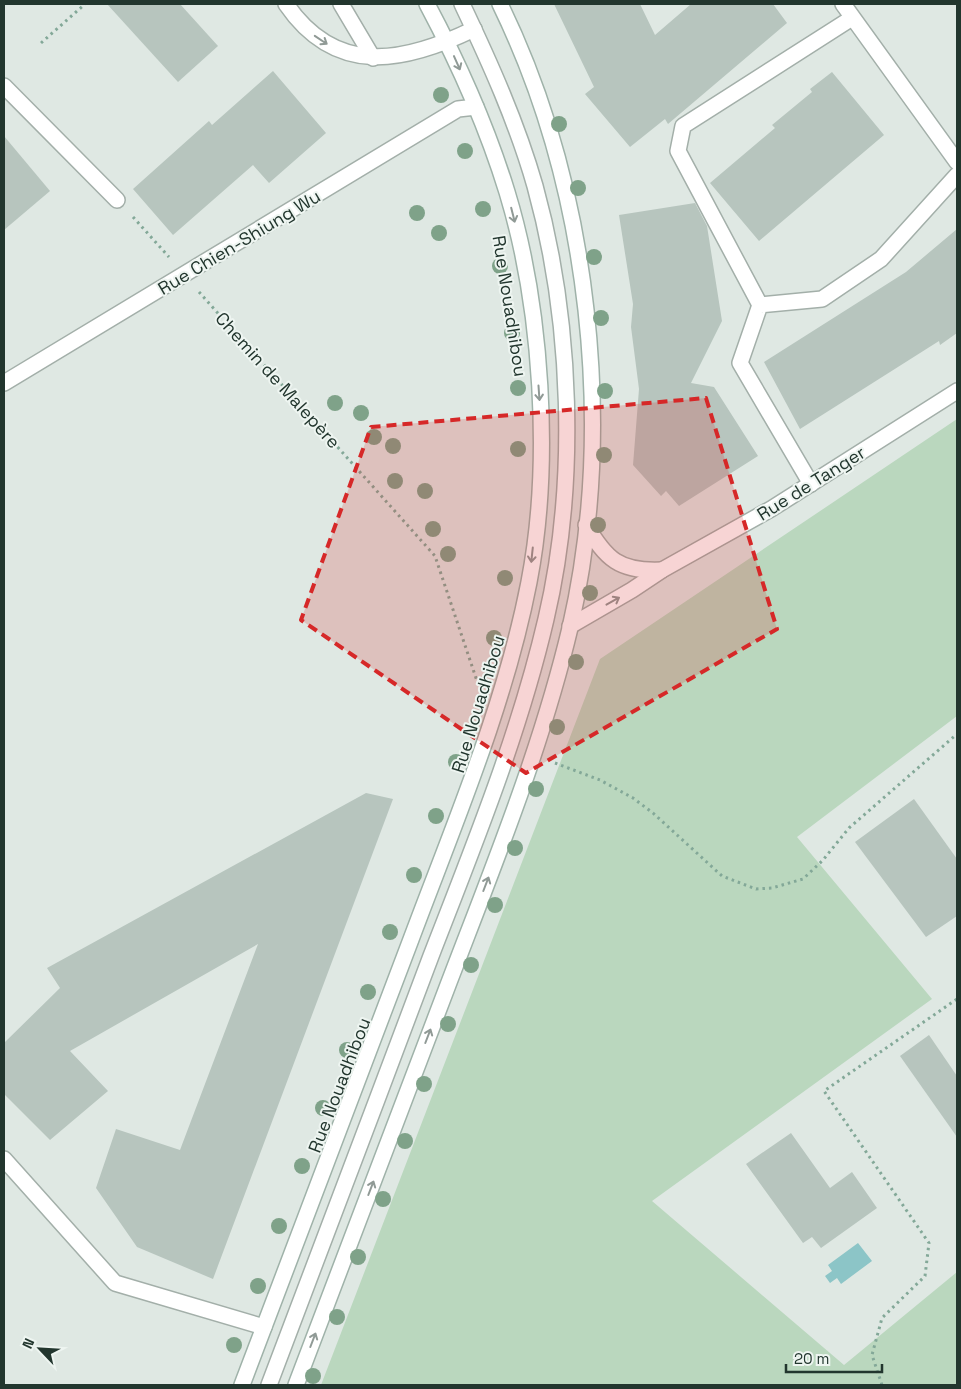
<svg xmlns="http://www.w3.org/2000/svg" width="961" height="1389" font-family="'Space Grotesk',sans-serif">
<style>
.green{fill:#bad7be}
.water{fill:#8cc5c7}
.building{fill:#b7c5be}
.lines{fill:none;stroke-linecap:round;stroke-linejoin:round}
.lane-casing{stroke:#a3afa9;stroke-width:18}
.street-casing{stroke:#a3afa9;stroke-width:18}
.secondary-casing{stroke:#9fb2a9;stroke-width:18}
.path{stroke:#83a898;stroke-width:3;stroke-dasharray:2.5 4;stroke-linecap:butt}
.lane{stroke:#fff;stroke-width:15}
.street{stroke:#fff;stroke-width:15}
.secondary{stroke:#fff;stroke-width:15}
.tree{fill:#7fa289}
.oneway{stroke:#909a96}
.marked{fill:#d62828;fill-opacity:0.2;stroke:#d62828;stroke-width:4;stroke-dasharray:10 6;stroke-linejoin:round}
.labels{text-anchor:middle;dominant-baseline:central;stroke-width:4;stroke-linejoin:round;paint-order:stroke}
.street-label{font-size:18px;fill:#22362e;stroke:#eef5f1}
</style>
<rect width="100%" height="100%" fill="#dfe8e3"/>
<!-- green -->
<polygon class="green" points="957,419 957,716 797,837 932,999 652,1201 844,1365 957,1272 957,1385 321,1385 600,659"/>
<!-- water -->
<polygon class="water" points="858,1243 872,1261 841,1284 837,1278 830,1283 825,1276 832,1271 828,1265"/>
<!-- building -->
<g class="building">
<polygon points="107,4 180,4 218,46 178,82"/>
<polygon points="554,4 640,4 655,35 691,4 773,4 787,23 668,124 665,119 630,147 585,94 594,87"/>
<polygon points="273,71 326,133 269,183 253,165 173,235 133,189 209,121 212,125"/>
<polygon points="832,72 884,135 759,241 710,183 775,128 772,125 812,92 810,89"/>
<polygon points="4,136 50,191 4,230"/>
<polygon points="695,203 707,226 722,321 691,383 714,387 758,456 679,506 666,491 661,496 633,465 639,389 631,327 633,304 619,215"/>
<polygon points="957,229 957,333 940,345 939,341 800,429 764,362 906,272"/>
<polygon points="366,793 393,799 213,1279 137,1247 96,1188 116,1129 180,1150 258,944 70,1051 108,1091 50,1140 4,1094 4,1043 60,988 47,968"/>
<polygon points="914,799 957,859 957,916 926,937 855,842"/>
<polygon points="929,1035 957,1076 957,1137 900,1056"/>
<polygon points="791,1133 830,1188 852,1172 877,1208 821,1248 812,1237 803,1243 746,1164"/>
</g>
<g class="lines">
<defs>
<g id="lane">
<path d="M 286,4 C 336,77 404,63 474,29"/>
<polyline points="341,4 373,58"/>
<polyline points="843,4 957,162"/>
<polyline points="4,86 117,200"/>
<polyline points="760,305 678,151 683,126 852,18"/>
<polyline points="811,484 740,363 760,305 822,299 881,259 957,175"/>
<path d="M 269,1385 C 324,1242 377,1099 431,956 C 474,845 519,735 546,619 C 578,483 572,320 535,186 C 517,123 490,63 462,4"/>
</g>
<g id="street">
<polyline points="4,383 458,109 476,107"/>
<path d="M 586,525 C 606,559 619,572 662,570"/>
<polyline points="570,626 632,590 662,570 771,509 957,391"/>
<polyline points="4,1159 115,1283 264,1327"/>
</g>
<g id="secondary">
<path d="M 242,1385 C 298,1237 354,1090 410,942 C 454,824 505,706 529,582 C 552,463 542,307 507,192 C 487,127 459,64 427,4"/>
<path d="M 296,1385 C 347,1252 397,1118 448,985 C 493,867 541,750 570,628 C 616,427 590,189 500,4"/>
</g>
</defs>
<!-- lane casing -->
<use href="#lane" class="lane-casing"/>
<!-- street casing -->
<use href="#street" class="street-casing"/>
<!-- secondary casing -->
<use href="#secondary" class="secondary-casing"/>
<!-- path -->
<g class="path">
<polyline points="41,43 85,4"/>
<polyline points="133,217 169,257"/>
<polyline points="199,292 435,556 478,684"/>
<polyline points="555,763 600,780 633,798 653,813 722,876 756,889 772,888 803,879 823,860 849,828 957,734"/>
<polyline points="882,1385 872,1355 882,1318 925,1276 929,1243 824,1091 957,999"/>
</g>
<!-- lane -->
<use href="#lane" class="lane"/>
<!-- street -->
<use href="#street" class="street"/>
<!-- secondary -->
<use href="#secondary" class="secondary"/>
</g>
<!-- trees -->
<g class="tree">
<circle cx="441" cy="95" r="8"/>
<circle cx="559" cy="124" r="8"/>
<circle cx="465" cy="151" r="8"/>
<circle cx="578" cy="188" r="8"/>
<circle cx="483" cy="209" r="8"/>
<circle cx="417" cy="213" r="8"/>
<circle cx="439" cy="233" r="8"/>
<circle cx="594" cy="257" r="8"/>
<circle cx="500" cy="266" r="8"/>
<circle cx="601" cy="318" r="8"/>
<circle cx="512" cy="333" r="8"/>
<circle cx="518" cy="388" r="8"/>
<circle cx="605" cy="391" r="8"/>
<circle cx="335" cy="403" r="8"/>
<circle cx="361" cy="413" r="8"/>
<circle cx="374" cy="437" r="8"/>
<circle cx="393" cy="446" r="8"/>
<circle cx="518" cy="449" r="8"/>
<circle cx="604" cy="455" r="8"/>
<circle cx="395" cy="481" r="8"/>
<circle cx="425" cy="491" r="8"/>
<circle cx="598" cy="525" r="8"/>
<circle cx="433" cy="529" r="8"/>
<circle cx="448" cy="554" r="8"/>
<circle cx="505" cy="578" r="8"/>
<circle cx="590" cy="593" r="8"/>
<circle cx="494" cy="638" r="8"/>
<circle cx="576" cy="662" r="8"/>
<circle cx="557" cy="727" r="8"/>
<circle cx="456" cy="762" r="8"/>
<circle cx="536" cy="789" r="8"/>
<circle cx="436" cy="816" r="8"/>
<circle cx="515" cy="848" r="8"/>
<circle cx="414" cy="875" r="8"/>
<circle cx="495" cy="905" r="8"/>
<circle cx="390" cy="932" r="8"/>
<circle cx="471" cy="965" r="8"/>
<circle cx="368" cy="992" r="8"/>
<circle cx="448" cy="1024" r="8"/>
<circle cx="347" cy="1050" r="8"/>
<circle cx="424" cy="1084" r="8"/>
<circle cx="323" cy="1108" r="8"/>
<circle cx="405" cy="1141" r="8"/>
<circle cx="302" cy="1166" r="8"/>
<circle cx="383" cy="1199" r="8"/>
<circle cx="279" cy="1226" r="8"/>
<circle cx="358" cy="1257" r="8"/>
<circle cx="258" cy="1286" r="8"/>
<circle cx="337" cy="1317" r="8"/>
<circle cx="234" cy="1345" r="8"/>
<circle cx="313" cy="1376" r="8"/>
</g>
<!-- one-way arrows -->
<defs><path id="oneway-shaft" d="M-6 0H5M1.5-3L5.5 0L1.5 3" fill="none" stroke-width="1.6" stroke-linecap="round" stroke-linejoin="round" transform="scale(1.25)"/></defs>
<g class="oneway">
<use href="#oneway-shaft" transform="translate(321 40) rotate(34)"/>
<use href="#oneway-shaft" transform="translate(457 63) rotate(66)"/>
<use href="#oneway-shaft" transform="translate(513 215) rotate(76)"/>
<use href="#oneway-shaft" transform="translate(539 393) rotate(86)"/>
<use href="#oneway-shaft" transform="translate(532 555) rotate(96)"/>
<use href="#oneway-shaft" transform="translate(613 601) rotate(-29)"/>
<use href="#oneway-shaft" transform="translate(486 884) rotate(-69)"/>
<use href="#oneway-shaft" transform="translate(428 1036) rotate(-69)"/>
<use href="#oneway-shaft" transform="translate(371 1188) rotate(-69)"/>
<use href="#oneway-shaft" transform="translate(313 1340) rotate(-69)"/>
</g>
<!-- marked area -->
<path class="marked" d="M 706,398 L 777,629 L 526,773 L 301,620 L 371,427 Z"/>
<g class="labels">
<!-- street labels -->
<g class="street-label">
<text transform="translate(239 242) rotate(-31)">Rue Chien-Shiung Wu</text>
<text transform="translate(510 306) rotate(81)">Rue Nouadhibou</text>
<text transform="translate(278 380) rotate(48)">Chemin de Malepère</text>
<text transform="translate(811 483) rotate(-32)">Rue de Tanger</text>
<text transform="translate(478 704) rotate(-73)">Rue Nouadhibou</text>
<text transform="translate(339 1085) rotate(-69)">Rue Nouadhibou</text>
</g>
</g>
<!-- border -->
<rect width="961" height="1389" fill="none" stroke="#22362e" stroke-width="10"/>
<!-- north arrow -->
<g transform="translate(40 1349) rotate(295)" stroke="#eef5f1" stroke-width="4" paint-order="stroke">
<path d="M0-4L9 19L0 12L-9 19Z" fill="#22362e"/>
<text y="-8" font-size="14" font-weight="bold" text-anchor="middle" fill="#22362e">N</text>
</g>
<!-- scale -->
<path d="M786 1364v8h96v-8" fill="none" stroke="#22362e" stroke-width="2.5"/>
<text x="794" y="1364" font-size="15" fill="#22362e" stroke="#eef5f1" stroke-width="4" paint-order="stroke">20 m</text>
</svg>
